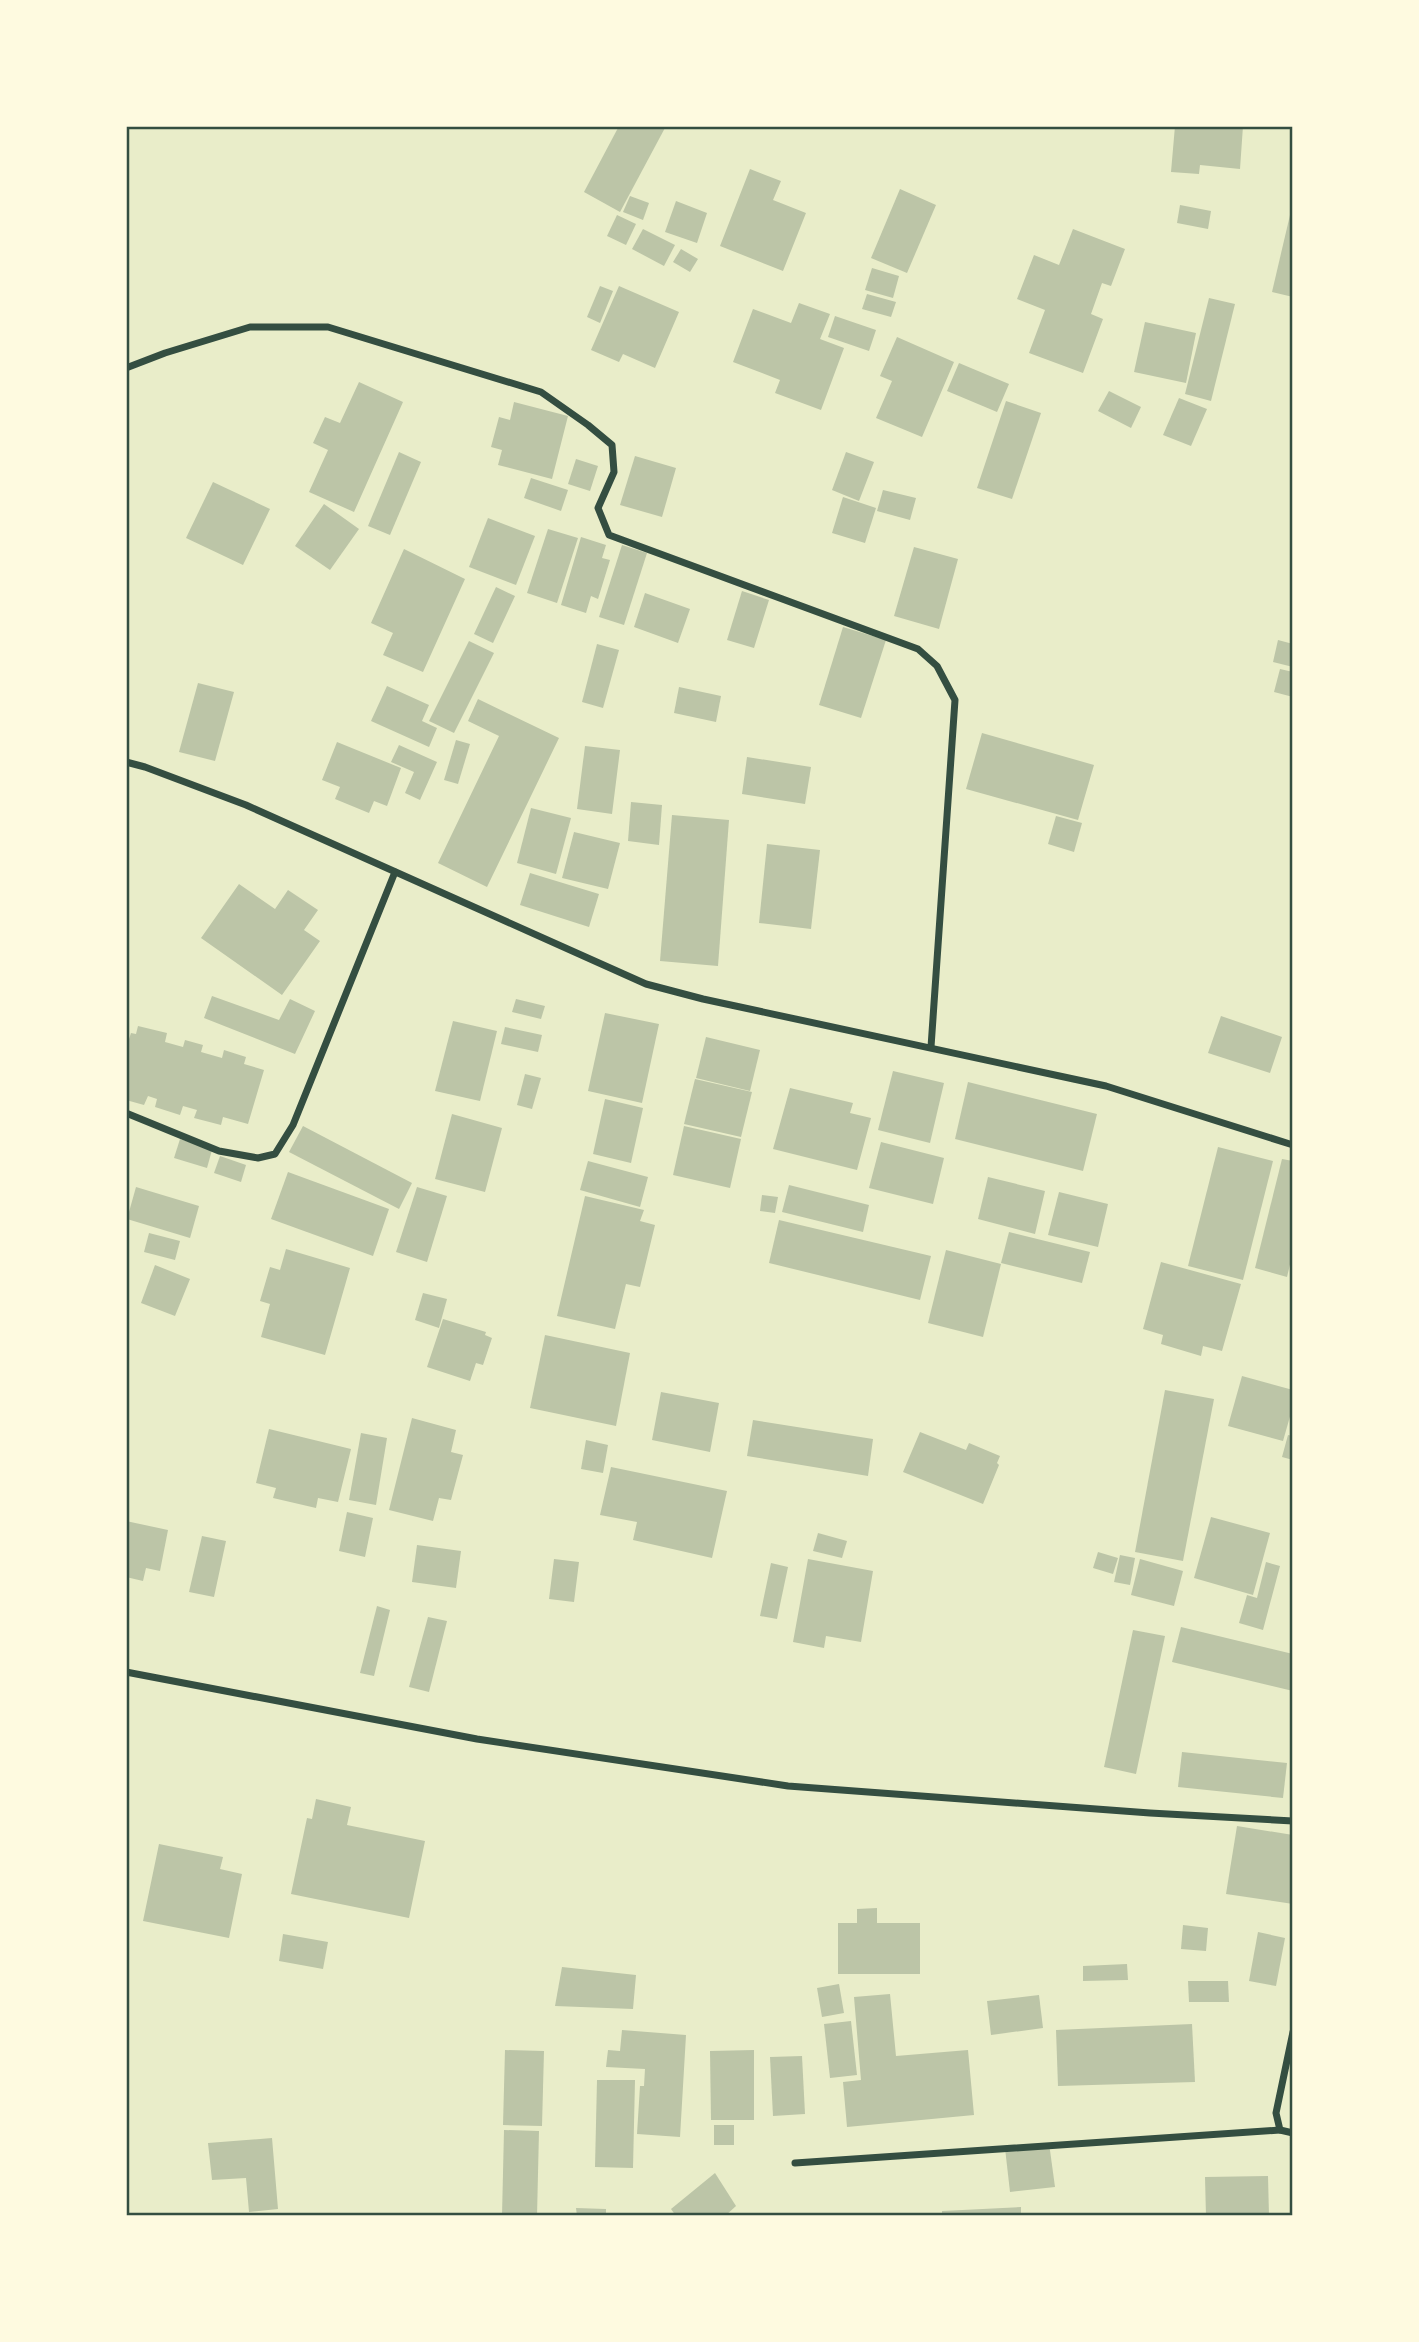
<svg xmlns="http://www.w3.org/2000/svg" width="1419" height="2342" font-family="Figtree,sans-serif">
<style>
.building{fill:#bcc5a7}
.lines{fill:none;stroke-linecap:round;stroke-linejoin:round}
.minor{stroke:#344e41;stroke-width:7}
.neatline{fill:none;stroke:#344e41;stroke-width:2.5}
</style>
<rect width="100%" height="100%" fill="#e9edc9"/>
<!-- building -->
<g class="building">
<polygon points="619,126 666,126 620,212 584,192"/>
<polygon points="1175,126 1243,126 1240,169 1200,165 1199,174 1171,172"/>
<polygon points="750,169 781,181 773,200 806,213 783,271 720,246"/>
<polygon points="900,189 936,205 907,273 871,258"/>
<polygon points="630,196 649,203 643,220 623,212"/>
<polygon points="676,201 707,213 697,243 665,232"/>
<polygon points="1180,205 1211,211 1208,229 1177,223"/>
<polygon points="617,215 636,224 626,245 607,236"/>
<polygon points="1290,215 1293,216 1293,297 1272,292"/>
<polygon points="643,229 675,245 664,266 632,249"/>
<polygon points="1073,229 1125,249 1111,286 1102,283 1091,314 1103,319 1083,373 1029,353 1045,310 1017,299 1034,255 1059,265"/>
<polygon points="681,249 698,259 690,272 673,262"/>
<polygon points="872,268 899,276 893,298 865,290"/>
<polygon points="600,286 613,291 600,323 587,317"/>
<polygon points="619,286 679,312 655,368 623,354 619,362 591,350"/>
<polygon points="867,294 896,302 891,317 862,309"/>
<polygon points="1209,298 1235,304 1211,401 1185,394"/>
<polygon points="799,303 830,314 820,339 844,348 821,410 775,393 780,380 733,362 753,309 791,323"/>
<polygon points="835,316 876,330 869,351 828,337"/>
<polygon points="1145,322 1196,333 1186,383 1134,372"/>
<polygon points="897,337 954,362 922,437 876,418 892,381 880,376"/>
<polygon points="959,363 1009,384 997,412 947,391"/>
<polygon points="359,382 403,402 354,512 309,492 328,450 313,443 325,417 340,423"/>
<polygon points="1109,391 1141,407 1131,428 1098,411"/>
<polygon points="1179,398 1207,409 1191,446 1163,435"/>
<polygon points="1006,401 1041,413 1012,499 977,488"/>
<polygon points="514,402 568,416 552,479 498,465 502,450 491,447 499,417 510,420"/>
<polygon points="399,452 421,462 390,535 368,526"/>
<polygon points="846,452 874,462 859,501 832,490"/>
<polygon points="635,456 676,468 662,517 620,505"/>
<polygon points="576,459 598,466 590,491 568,484"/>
<polygon points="531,478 568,490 561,511 524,498"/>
<polygon points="213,482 270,509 243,565 186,538"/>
<polygon points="883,490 916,498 910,520 877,511"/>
<polygon points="843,497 876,508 865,543 832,533"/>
<polygon points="324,504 359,529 330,570 295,546"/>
<polygon points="488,518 535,536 516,585 469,567"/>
<polygon points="548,529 578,538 557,603 527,593"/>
<polygon points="581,537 606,545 602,558 610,560 598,599 591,596 586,613 561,605"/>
<polygon points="622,545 647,553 624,625 599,617"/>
<polygon points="914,547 958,559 939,629 894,616"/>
<polygon points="404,549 465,579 423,672 383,655 393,633 371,623"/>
<polygon points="496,587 515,596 493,643 474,634"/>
<polygon points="742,591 769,600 754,648 727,640"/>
<polygon points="645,593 690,609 678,643 634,627"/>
<polygon points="843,627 886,640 861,718 819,705"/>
<polygon points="1278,640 1293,644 1293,667 1273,662"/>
<polygon points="469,641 494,653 454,733 429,721"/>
<polygon points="597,644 619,650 603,708 582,702"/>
<polygon points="1280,669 1293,672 1293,697 1274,692"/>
<polygon points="198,683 234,692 215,761 179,752"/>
<polygon points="387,686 429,705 422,721 437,728 429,747 371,721"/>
<polygon points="679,687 721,696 716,722 674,713"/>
<polygon points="478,699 559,738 487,887 438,863 499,736 468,721"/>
<polygon points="982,733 1094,765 1078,820 966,789"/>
<polygon points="456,740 470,744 458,784 444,780"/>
<polygon points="337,742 401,768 387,806 374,801 369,813 335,799 340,787 322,780"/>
<polygon points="399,745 437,762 420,800 405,793 414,772 391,762"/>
<polygon points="585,746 620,750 612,814 577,809"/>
<polygon points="747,757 811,767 805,804 742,794"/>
<polygon points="631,802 662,805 659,845 628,841"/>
<polygon points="531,808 571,818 556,874 517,863"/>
<polygon points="672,815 729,820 718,966 660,961"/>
<polygon points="1056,816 1082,823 1074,852 1048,844"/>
<polygon points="574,832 620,843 608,889 562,878"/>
<polygon points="767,844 820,850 811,929 759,923"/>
<polygon points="530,873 599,894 589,927 520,905"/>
<polygon points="239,884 275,909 288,890 318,910 304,930 320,941 282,995 201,938"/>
<polygon points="212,996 279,1020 290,999 315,1011 295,1054 204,1018"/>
<polygon points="516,999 545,1006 541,1019 512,1012"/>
<polygon points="605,1013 659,1024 642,1103 588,1091"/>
<polygon points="1221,1016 1282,1037 1270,1073 1208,1053"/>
<polygon points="453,1021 497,1031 480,1101 435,1091"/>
<polygon points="138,1026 167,1033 165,1042 183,1047 185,1040 203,1045 201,1052 222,1058 224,1050 246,1057 244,1064 264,1070 248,1124 223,1117 221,1125 194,1118 197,1110 183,1106 180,1115 155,1107 157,1099 148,1096 144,1105 126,1100 126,1048 131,1033 136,1034"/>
<polygon points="505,1027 542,1035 538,1052 501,1044"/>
<polygon points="706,1037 760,1050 750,1091 696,1078"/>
<polygon points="893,1071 944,1083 930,1143 878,1130"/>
<polygon points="525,1074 541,1078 532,1109 517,1105"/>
<polygon points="695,1079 752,1092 741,1137 684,1124"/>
<polygon points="968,1082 1097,1114 1083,1171 955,1139"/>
<polygon points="790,1088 853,1103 850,1113 871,1118 857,1170 773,1149"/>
<polygon points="605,1099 643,1108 631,1163 593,1154"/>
<polygon points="452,1114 502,1128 485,1192 435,1179"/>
<polygon points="303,1126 412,1183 399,1209 289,1152"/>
<polygon points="684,1126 741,1139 730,1188 673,1175"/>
<polygon points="180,1139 212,1150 207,1168 174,1158"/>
<polygon points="881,1142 944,1158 933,1204 869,1188"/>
<polygon points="1218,1147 1273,1161 1243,1280 1188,1266"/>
<polygon points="220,1156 246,1165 241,1182 214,1173"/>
<polygon points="1282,1159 1293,1161 1293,1252 1287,1277 1255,1268"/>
<polygon points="588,1161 648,1177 640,1207 580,1190"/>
<polygon points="288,1172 389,1209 373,1256 271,1219"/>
<polygon points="988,1177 1045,1191 1035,1234 978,1219"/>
<polygon points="789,1185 869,1205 863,1232 782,1212"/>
<polygon points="136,1187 199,1206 190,1238 127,1219"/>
<polygon points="417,1187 447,1196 427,1262 396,1252"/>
<polygon points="1059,1192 1108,1204 1098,1247 1048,1235"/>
<polygon points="762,1195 778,1197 775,1213 760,1211"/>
<polygon points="585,1196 644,1210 640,1221 655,1225 640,1287 626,1284 615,1329 557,1316"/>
<polygon points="779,1220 931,1256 920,1300 769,1263"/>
<polygon points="1009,1232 1090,1252 1082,1283 1001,1263"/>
<polygon points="149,1233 180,1241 175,1260 144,1252"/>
<polygon points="286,1249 350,1268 325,1355 261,1337 270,1304 260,1301 270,1267 280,1270"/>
<polygon points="946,1250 1001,1264 983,1337 928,1323"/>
<polygon points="1161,1262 1241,1284 1222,1351 1203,1346 1201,1356 1161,1344 1163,1335 1143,1329"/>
<polygon points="155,1265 190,1279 175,1316 141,1303"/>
<polygon points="423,1293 447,1299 439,1328 415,1320"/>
<polygon points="443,1319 486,1332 485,1335 492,1338 483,1365 476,1363 470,1381 427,1367"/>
<polygon points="545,1335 630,1353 616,1426 530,1408"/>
<polygon points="1242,1376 1293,1390 1293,1406 1283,1441 1228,1426"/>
<polygon points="1165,1390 1214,1399 1183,1561 1135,1552"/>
<polygon points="661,1392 719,1403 710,1452 652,1440"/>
<polygon points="412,1418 456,1430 451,1452 463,1455 451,1500 439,1498 433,1521 389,1510"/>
<polygon points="753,1420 873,1439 868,1476 747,1456"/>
<polygon points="269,1429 351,1449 338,1502 318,1498 316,1508 273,1498 276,1488 256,1483"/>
<polygon points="920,1432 966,1450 969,1443 1000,1456 997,1463 999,1465 983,1504 903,1472"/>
<polygon points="361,1433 387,1438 376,1505 349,1500"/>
<polygon points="1288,1435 1293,1436 1293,1460 1282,1457"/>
<polygon points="586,1440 608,1445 603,1473 581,1469"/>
<polygon points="611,1467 727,1491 712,1558 633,1540 637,1522 600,1515"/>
<polygon points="347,1512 373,1518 365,1557 339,1551"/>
<polygon points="1211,1517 1270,1533 1253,1595 1194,1578"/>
<polygon points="126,1521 168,1530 160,1571 146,1568 143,1581 126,1577"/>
<polygon points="818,1533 847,1541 842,1558 813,1551"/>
<polygon points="202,1536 226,1541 214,1597 189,1592"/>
<polygon points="417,1545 461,1551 456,1588 412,1582"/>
<polygon points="1098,1552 1118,1558 1113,1574 1093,1568"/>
<polygon points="1120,1555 1135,1558 1130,1585 1114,1582"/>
<polygon points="554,1559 579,1562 574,1602 549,1599"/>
<polygon points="808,1559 873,1571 861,1642 826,1636 824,1648 793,1642"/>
<polygon points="1140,1559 1183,1571 1174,1606 1131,1595"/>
<polygon points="1266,1562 1280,1566 1263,1630 1239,1623 1247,1595 1257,1598"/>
<polygon points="771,1563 788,1567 777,1619 760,1616"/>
<polygon points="377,1606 390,1610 374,1676 360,1673"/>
<polygon points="428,1617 447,1621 429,1692 409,1687"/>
<polygon points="1181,1627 1293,1654 1293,1691 1172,1662"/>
<polygon points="1133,1630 1165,1636 1136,1774 1104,1767"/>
<polygon points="1182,1752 1287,1763 1283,1798 1178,1787"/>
<polygon points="316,1799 351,1807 347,1825 425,1841 409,1918 291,1894 307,1818 312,1819"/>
<polygon points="1237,1826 1293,1835 1293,1904 1226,1894"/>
<polygon points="159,1844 223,1857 220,1869 242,1874 229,1938 143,1921"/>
<polygon points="877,1908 877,1923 920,1923 920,1974 838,1974 838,1923 857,1923 857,1909"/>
<polygon points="1183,1925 1208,1928 1206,1951 1181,1949"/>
<polygon points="1258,1932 1285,1938 1276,1986 1249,1981"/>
<polygon points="283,1934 328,1942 323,1969 279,1961"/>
<polygon points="1127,1964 1128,1980 1083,1981 1083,1966"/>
<polygon points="562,1967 636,1975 633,2009 555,2006"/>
<polygon points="1188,1981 1228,1981 1229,2002 1189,2002"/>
<polygon points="839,1984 844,2013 822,2017 817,1988"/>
<polygon points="890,1994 896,2056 968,2050 974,2115 847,2127 843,2082 861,2080 854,1997"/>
<polygon points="1039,1995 1043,2028 991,2035 987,2001"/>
<polygon points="851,2021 857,2075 830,2078 824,2024"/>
<polygon points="1192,2024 1195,2082 1058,2086 1056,2030"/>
<polygon points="622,2030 686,2035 680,2137 637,2134 640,2086 644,2086 645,2069 606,2067 608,2050 620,2051"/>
<polygon points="505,2050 544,2051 542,2126 503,2125"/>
<polygon points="754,2050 754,2120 711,2120 710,2051"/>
<polygon points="802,2056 805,2114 773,2116 770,2057"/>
<polygon points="597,2080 635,2080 633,2168 595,2167"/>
<rect x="714" y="2125" width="20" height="20"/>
<polygon points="504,2130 539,2131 537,2216 502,2216"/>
<polygon points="272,2138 278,2209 249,2212 246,2178 212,2180 208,2143"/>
<polygon points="1049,2143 1055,2187 1010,2192 1005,2148"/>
<polygon points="715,2173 736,2206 725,2216 676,2216 671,2209"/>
<polygon points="1268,2176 1269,2216 1206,2216 1205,2177"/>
<polygon points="1021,2207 1021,2216 942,2216 942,2211"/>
<polygon points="576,2208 606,2209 606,2216 577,2216"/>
</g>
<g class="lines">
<!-- minor -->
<g class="minor">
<polyline points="126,368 165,353 250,327 328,327 541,392 588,425 612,445 614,472 598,508 609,535 918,649 937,666 955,700 931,1047"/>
<polyline points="126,762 145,767 246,805 646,984 703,999 1106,1086 1293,1145"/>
<polyline points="126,1113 219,1151 258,1158 275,1154 293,1125 395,872"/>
<polyline points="126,1672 477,1739 788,1786 1150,1813 1293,1821"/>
<polyline points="1293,2032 1276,2113 1280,2130 1293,2133"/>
<polyline points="795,2163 1280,2130"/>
</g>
</g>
<!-- border -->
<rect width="1419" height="2342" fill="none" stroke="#fefae0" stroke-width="256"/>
<rect x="128" y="128" width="1163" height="2086" class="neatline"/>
</svg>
